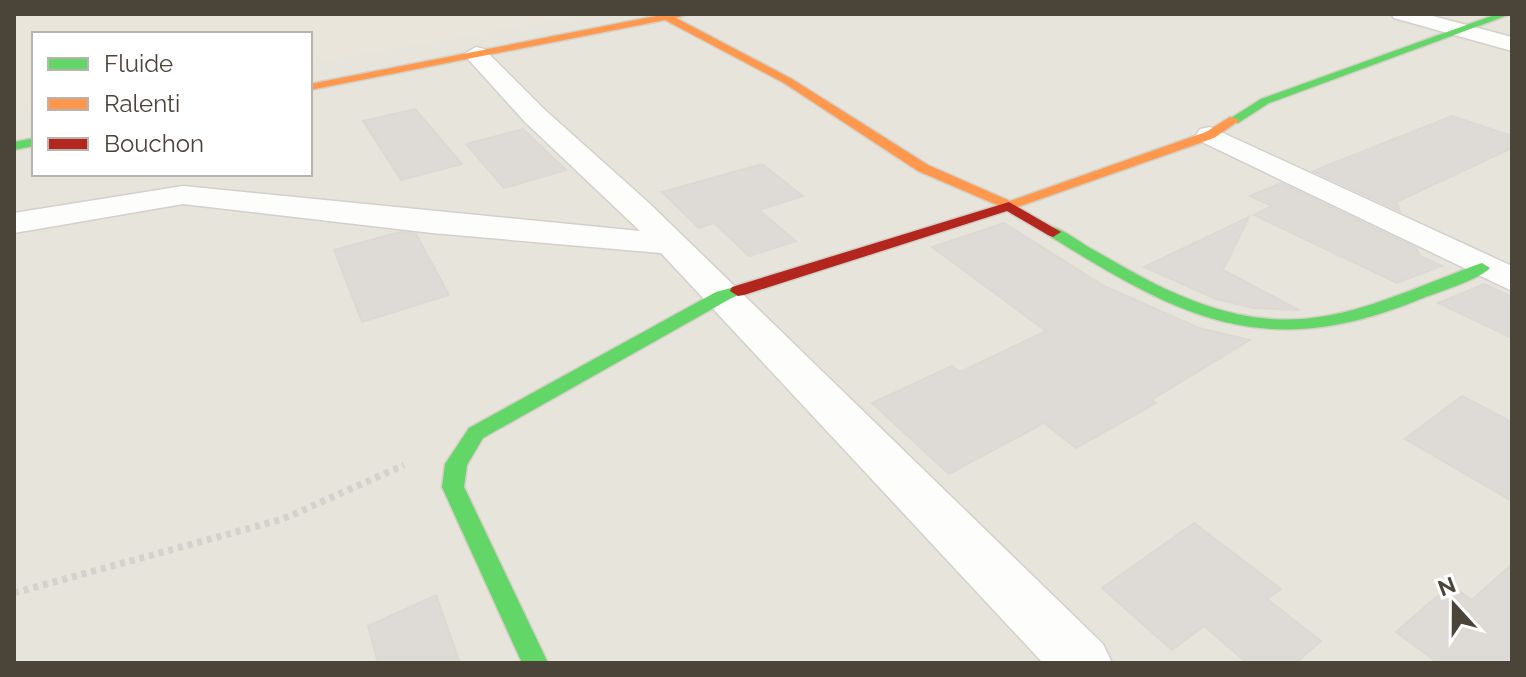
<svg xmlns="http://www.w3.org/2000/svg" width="1526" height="677" font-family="Raleway,sans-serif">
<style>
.residential{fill:#e7e4dc;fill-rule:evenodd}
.education{fill:#eae5da}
.building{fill:#dedbd6;stroke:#dcd9d4;stroke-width:2}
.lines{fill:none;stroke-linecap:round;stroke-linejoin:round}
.street-casing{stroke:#d2d0cb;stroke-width:3}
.fast-casing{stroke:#d3cfc5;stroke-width:3}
.slow-casing{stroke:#d3cfc5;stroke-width:3}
.jam-casing{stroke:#d3cfc5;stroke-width:3}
.path{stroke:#d3d2cc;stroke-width:7;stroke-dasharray:5 5;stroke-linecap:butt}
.street{fill:#fdfdfc;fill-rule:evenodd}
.fast{fill:#63d668;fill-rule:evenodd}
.slow{fill:#ff974d;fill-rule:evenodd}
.jam{fill:#b3261e;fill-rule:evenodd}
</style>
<rect width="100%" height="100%" fill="#f4f2ee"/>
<!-- residential -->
<path class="residential" d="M 14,14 L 1512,14 L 1512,663 L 14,663 ZM 34,34 L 310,34 L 310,174 L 34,174 Z"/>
<!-- education -->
<polygon class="education" points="14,14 592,14 310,63 310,34 34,34 34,110 14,114"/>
<!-- building -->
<g class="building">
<polygon points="415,109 462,164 401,180 363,121"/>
<polygon points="1452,116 1512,136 1512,148 1396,202 1400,211 1313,171"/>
<polygon points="523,129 566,170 504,188 466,144"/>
<polygon points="762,164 803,196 759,210 796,241 749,256 714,223 699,228 662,192"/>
<polygon points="1281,183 1416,248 1420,256 1442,266 1397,283 1254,215 1272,206 1250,196"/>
<polygon points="1249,217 1223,270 1299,310 1254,308 1216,299 1144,267"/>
<polygon points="1004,223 1104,286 1199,328 1250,340 1151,400 1156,403 1076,448 1044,423 949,474 872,403 952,366 960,372 1046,331 932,247"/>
<polygon points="400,232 416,234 449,295 362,322 334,250"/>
<polygon points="1484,284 1512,297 1512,338 1438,303"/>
<polygon points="1462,396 1512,422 1512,501 1405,439"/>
<polygon points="1194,523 1281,589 1267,599 1321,641 1296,663 1247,663 1204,626 1172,650 1102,588"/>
<polygon points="1512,564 1512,663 1438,663 1396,632 1450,585 1472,600"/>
<polygon points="436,595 460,663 378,663 368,626"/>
</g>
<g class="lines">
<defs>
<g id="street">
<polygon points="1391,14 1425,14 1512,37 1512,51 1394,18"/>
<polygon points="476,47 484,49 545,110 649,203 1103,644 1112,663 1043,663 661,253 432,233 183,204 14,233 14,213 183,186 640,231 525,122 468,59 464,54"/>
<polygon points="1210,127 1512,266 1512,291 1200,141 1196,135 1200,129"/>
</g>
<g id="fast">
<polygon points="1497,14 1511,14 1269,103 1238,123 1228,120 1261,99"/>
<polygon points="34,138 34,146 14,150 14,142"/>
<path d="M 1053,227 C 1066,231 1078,241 1090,248 C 1112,260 1133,273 1155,284 C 1288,349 1349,314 1476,265 L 1482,263 L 1490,268 C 1477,281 1437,292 1418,300 C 1263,363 1180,317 1048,235 L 1045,232 Z"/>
<polygon points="738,286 746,291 728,300 483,438 467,465 464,487 548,663 522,663 442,487 445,464 469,428 716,292"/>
</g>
<polygon id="slow" points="666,14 688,14 676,18 792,79 928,165 1010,201 1206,132 1230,117 1240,120 1214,138 1009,210 918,171 784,83 665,20 310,90 310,84"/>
<polygon id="jam" points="1009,202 1061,232 1053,237 1048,235 1007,211 744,295 738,296 730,291 732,287"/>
</defs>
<!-- street casing -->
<use href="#street" class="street-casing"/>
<!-- fast casing -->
<use href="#fast" class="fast-casing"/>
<!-- slow casing -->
<use href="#slow" class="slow-casing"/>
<!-- jam casing -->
<use href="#jam" class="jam-casing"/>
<!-- path -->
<polyline class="path" points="14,593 283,519 404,465"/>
<!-- street -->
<use href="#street" class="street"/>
<!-- fast -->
<use href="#fast" class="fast"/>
<!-- slow -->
<use href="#slow" class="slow"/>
<!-- jam -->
<use href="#jam" class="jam"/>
</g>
<!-- border -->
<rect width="1526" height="677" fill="none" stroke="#4b4439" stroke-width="32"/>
<!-- legend -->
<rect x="32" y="32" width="280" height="144" fill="#ffffff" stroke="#b7b4b0" stroke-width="2"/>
<rect x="48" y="58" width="40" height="12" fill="#63d668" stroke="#b7b4b0" stroke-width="2"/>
<text x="104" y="72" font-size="24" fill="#4b4439">Fluide</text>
<rect x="48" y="98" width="40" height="12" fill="#ff974d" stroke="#b7b4b0" stroke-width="2"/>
<text x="104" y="112" font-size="24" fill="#4b4439">Ralenti</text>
<rect x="48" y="138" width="40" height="12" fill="#b3261e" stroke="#b7b4b0" stroke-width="2"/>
<text x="104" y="152" font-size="24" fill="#4b4439">Bouchon</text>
<!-- north arrow -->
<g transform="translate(1454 605) rotate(339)" stroke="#ffffff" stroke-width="6" paint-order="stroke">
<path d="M0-6L14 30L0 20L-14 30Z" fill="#4b4439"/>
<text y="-12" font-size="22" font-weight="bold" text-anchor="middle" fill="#4b4439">N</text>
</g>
</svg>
